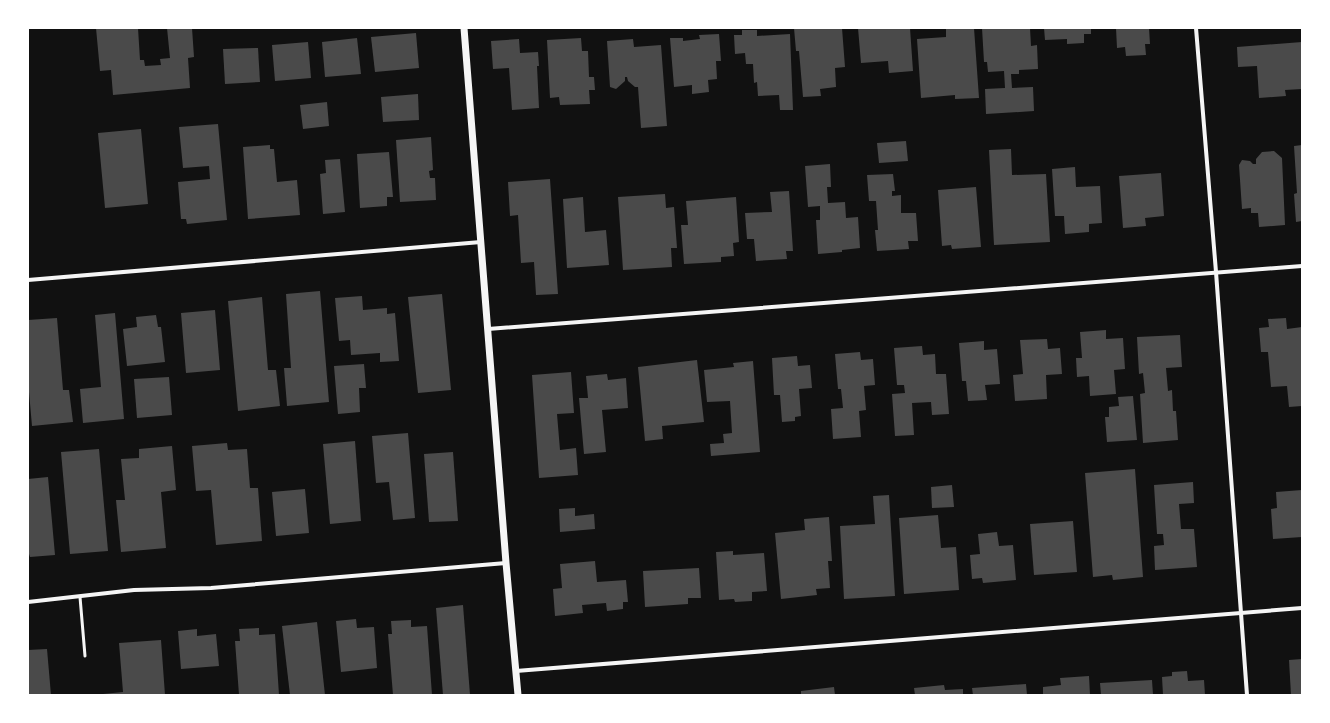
<svg xmlns="http://www.w3.org/2000/svg" width="1330" height="723" font-family="Barlow,sans-serif">
<style>
.building{fill:#4a4a4a}
.lines{fill:none;stroke-linecap:round;stroke-linejoin:round}
.service{stroke:#f5f5f5;stroke-width:3}
.minor{stroke:#f5f5f5;stroke-width:4}
.tertiary{stroke:#f5f5f5;stroke-width:7}
</style>
<rect width="100%" height="100%" fill="#111"/>
<!-- building -->
<g class="building">
<polygon points="96,28 138,28 140,60 144,60 145,66 161,65 160,59 170,58 167,28 192,28 194,57 188,58 190,88 113,95 111,70 100,71"/>
<polygon points="794,28 842,28 845,67 835,68 836,87 820,89 821,96 803,97 799,51 796,51"/>
<polygon points="858,28 910,28 913,71 889,73 888,61 861,63"/>
<polygon points="946,28 974,28 979,98 955,99 955,95 921,98 917,39 946,37"/>
<polygon points="982,28 1030,28 1031,46 1037,45 1038,69 1019,70 1019,74 1011,74 1012,88 1033,87 1034,111 986,114 985,89 1005,88 1004,71 988,72 987,62 984,62"/>
<polygon points="1044,28 1091,28 1091,34 1084,34 1084,43 1067,44 1067,39 1045,40"/>
<polygon points="1116,28 1149,28 1150,44 1145,44 1146,55 1126,56 1125,47 1117,48"/>
<polygon points="742,30 757,30 757,36 790,34 793,110 780,110 779,95 758,96 757,82 754,83 753,64 746,64 745,53 735,54 734,35 742,35"/>
<polygon points="416,33 419,68 375,72 371,37"/>
<polygon points="719,34 721,61 716,61 717,79 708,80 709,92 692,94 692,85 674,87 670,38 683,38 683,41 700,39 699,35"/>
<polygon points="357,38 361,74 325,77 322,42"/>
<polygon points="581,38 582,51 588,51 589,77 594,77 595,90 589,90 590,104 560,105 559,97 550,98 547,40"/>
<polygon points="519,39 520,53 538,52 539,66 537,66 539,108 512,110 509,68 493,69 491,41"/>
<polygon points="633,39 634,47 661,45 667,126 641,128 638,87 635,87 628,81 627,77 625,77 625,81 616,89 610,87 607,41"/>
<polygon points="308,42 311,78 275,81 272,45"/>
<polygon points="1302,42 1302,89 1285,90 1286,96 1259,98 1257,66 1238,67 1237,47"/>
<polygon points="258,48 260,82 225,84 223,49"/>
<polygon points="418,94 419,120 383,122 381,97"/>
<polygon points="327,102 329,126 303,129 300,105"/>
<polygon points="218,124 227,220 187,224 186,219 181,219 178,182 210,179 209,166 183,168 179,127"/>
<polygon points="141,129 148,204 105,208 98,133"/>
<polygon points="431,137 433,170 429,171 430,178 435,178 436,200 400,202 396,140"/>
<polygon points="906,141 908,161 879,163 877,143"/>
<polygon points="270,145 270,149 274,149 277,182 297,180 300,215 248,219 243,147"/>
<polygon points="1302,145 1302,221 1296,222 1294,194 1297,193 1294,146"/>
<polygon points="1011,149 1012,175 1046,174 1050,242 994,245 989,150"/>
<polygon points="1274,151 1282,158 1285,225 1259,227 1258,213 1251,213 1251,208 1242,209 1239,165 1242,160 1250,161 1253,164 1256,164 1256,159 1262,152"/>
<polygon points="389,152 393,197 387,197 387,206 360,208 357,154"/>
<polygon points="340,159 345,212 323,214 320,174 326,173 325,160"/>
<polygon points="830,164 831,187 827,187 828,203 845,202 846,218 858,217 860,248 842,250 842,252 818,254 816,220 820,220 820,206 808,207 805,166"/>
<polygon points="1075,167 1076,187 1100,186 1102,223 1089,224 1089,232 1065,234 1064,216 1055,216 1052,169"/>
<polygon points="1161,173 1164,216 1145,218 1146,226 1123,228 1119,176"/>
<polygon points="893,174 895,191 892,191 892,196 901,195 901,213 916,213 918,241 908,241 909,249 877,251 875,230 878,230 876,201 869,201 867,175"/>
<polygon points="550,179 558,294 536,295 534,262 521,263 518,215 510,216 508,182"/>
<polygon points="976,187 981,247 952,249 951,245 942,246 938,190"/>
<polygon points="789,191 793,251 786,251 787,259 756,261 754,239 747,239 745,213 772,212 770,192"/>
<polygon points="665,194 666,208 674,207 677,248 671,248 672,267 623,270 618,197"/>
<polygon points="583,197 585,232 606,230 609,265 567,268 563,199"/>
<polygon points="736,197 739,242 733,243 734,256 721,257 721,262 684,264 681,225 688,225 686,201"/>
<polygon points="320,291 329,402 287,406 284,368 291,368 286,294"/>
<polygon points="442,294 451,390 418,393 408,297"/>
<polygon points="362,296 363,310 387,308 387,314 395,313 399,361 380,362 380,353 351,355 350,340 339,341 335,298"/>
<polygon points="262,297 268,370 276,370 280,406 238,411 228,301"/>
<polygon points="215,310 220,370 186,373 181,313"/>
<polygon points="115,313 124,419 83,423 80,389 101,387 95,315"/>
<polygon points="156,315 158,327 161,327 165,362 127,366 123,329 137,327 136,317"/>
<polygon points="57,318 63,390 69,390 73,422 32,426 28,381 28,320"/>
<polygon points="1286,318 1287,329 1302,327 1302,406 1289,407 1287,386 1271,387 1268,352 1261,352 1259,328 1269,327 1268,319"/>
<polygon points="1106,330 1106,339 1123,338 1125,369 1114,370 1116,394 1090,396 1089,376 1077,377 1076,358 1082,358 1080,332"/>
<polygon points="1180,335 1182,367 1166,368 1168,391 1172,390 1173,411 1176,411 1178,440 1143,443 1140,394 1145,393 1143,373 1139,374 1137,337"/>
<polygon points="1047,339 1048,349 1060,348 1062,374 1046,375 1047,399 1015,401 1013,375 1023,374 1020,340"/>
<polygon points="984,341 984,350 997,349 1000,384 985,385 987,400 968,401 966,381 962,381 959,343"/>
<polygon points="922,346 923,355 935,354 936,374 946,374 949,414 932,415 931,402 912,403 914,435 895,436 892,394 905,393 904,385 897,385 894,348"/>
<polygon points="860,352 861,360 873,359 875,385 864,386 866,410 859,411 861,437 833,439 831,409 843,408 841,389 838,389 835,354"/>
<polygon points="797,356 798,366 810,365 812,388 799,389 801,416 795,417 795,421 782,422 780,395 774,395 772,358"/>
<polygon points="697,360 704,422 662,426 663,439 645,441 638,367"/>
<polygon points="753,361 760,452 711,456 710,444 724,443 723,434 732,433 730,401 707,402 704,370 734,367 733,363"/>
<polygon points="364,364 366,388 359,388 360,412 338,414 334,366"/>
<polygon points="571,372 574,413 557,414 560,450 576,448 578,475 539,478 532,375"/>
<polygon points="607,374 608,380 626,378 628,408 602,410 606,452 584,454 579,398 588,398 586,376"/>
<polygon points="169,377 172,415 137,418 134,379"/>
<polygon points="1133,396 1137,440 1107,442 1105,417 1109,417 1109,407 1119,406 1118,397"/>
<polygon points="408,433 415,518 393,520 389,482 376,483 372,436"/>
<polygon points="355,441 361,521 330,524 323,444"/>
<polygon points="227,443 228,450 247,449 250,488 258,488 262,541 216,545 211,490 196,491 192,446"/>
<polygon points="172,446 176,490 161,492 166,548 121,552 116,500 125,500 121,459 139,458 139,449"/>
<polygon points="99,449 108,551 70,554 61,452"/>
<polygon points="453,452 458,521 429,522 424,454"/>
<polygon points="1135,469 1143,577 1113,580 1112,575 1093,577 1085,473"/>
<polygon points="48,477 55,555 30,557 29,554 28,554 28,479"/>
<polygon points="1193,482 1194,503 1179,504 1181,529 1194,529 1197,567 1155,570 1154,546 1164,545 1163,534 1157,534 1154,485"/>
<polygon points="952,485 954,507 932,508 931,487"/>
<polygon points="305,489 309,533 276,536 272,492"/>
<polygon points="1302,490 1302,537 1273,539 1271,509 1277,508 1276,492"/>
<polygon points="889,495 895,596 844,599 840,526 875,524 873,496"/>
<polygon points="575,508 575,516 594,514 595,529 560,532 559,509"/>
<polygon points="938,515 941,548 956,547 959,590 904,594 899,518"/>
<polygon points="829,517 832,561 828,561 830,588 816,589 817,595 781,599 775,533 805,530 804,519"/>
<polygon points="1073,521 1077,572 1034,575 1030,524"/>
<polygon points="997,532 999,546 1013,545 1016,580 983,583 982,578 972,579 970,555 980,554 978,534"/>
<polygon points="733,551 733,555 764,553 767,591 752,592 752,601 735,602 734,599 719,600 716,552"/>
<polygon points="595,561 597,582 626,580 628,602 623,602 623,609 607,611 606,603 582,605 583,613 555,616 553,589 562,588 560,564"/>
<polygon points="699,568 701,598 688,598 688,604 645,607 643,571"/>
<polygon points="463,605 470,695 443,695 436,608"/>
<polygon points="356,619 357,628 374,627 377,668 341,672 336,621"/>
<polygon points="411,620 411,627 427,626 432,695 393,695 388,634 392,634 391,621"/>
<polygon points="317,622 325,695 290,695 282,626"/>
<polygon points="259,628 259,635 275,634 279,695 239,695 235,641 240,641 239,629"/>
<polygon points="197,629 197,636 216,634 219,666 181,669 178,631"/>
<polygon points="161,640 165,695 103,695 103,694 123,692 119,643"/>
<polygon points="47,649 51,695 28,695 28,650"/>
<polygon points="1302,659 1302,695 1291,695 1289,660"/>
<polygon points="1187,671 1188,681 1204,680 1205,695 1163,695 1162,677 1172,676 1172,672"/>
<polygon points="1089,676 1090,695 1043,695 1043,687 1061,685 1060,678"/>
<polygon points="1152,680 1153,695 1101,695 1100,683"/>
<polygon points="1026,684 1027,695 973,695 972,688"/>
<polygon points="944,685 945,690 963,689 963,695 915,695 914,688"/>
<polygon points="834,687 835,695 801,695 801,691"/>
</g>
<g class="lines">
<!-- service -->
<polyline class="service" points="80,597 85,656"/>
<!-- minor -->
<g class="minor">
<polyline points="1196,28 1216,272 1247,695"/>
<polyline points="28,280 481,242"/>
<polyline points="488,329 1302,266"/>
<polyline points="28,602 134,590 211,588 506,563"/>
<polyline points="516,671 1302,608"/>
</g>
<!-- tertiary -->
<polyline class="tertiary" points="464,28 506,563 518,695"/>
</g>
<!-- border -->
<rect width="1330" height="723" fill="none" stroke="#ffffff" stroke-width="58"/>
</svg>
